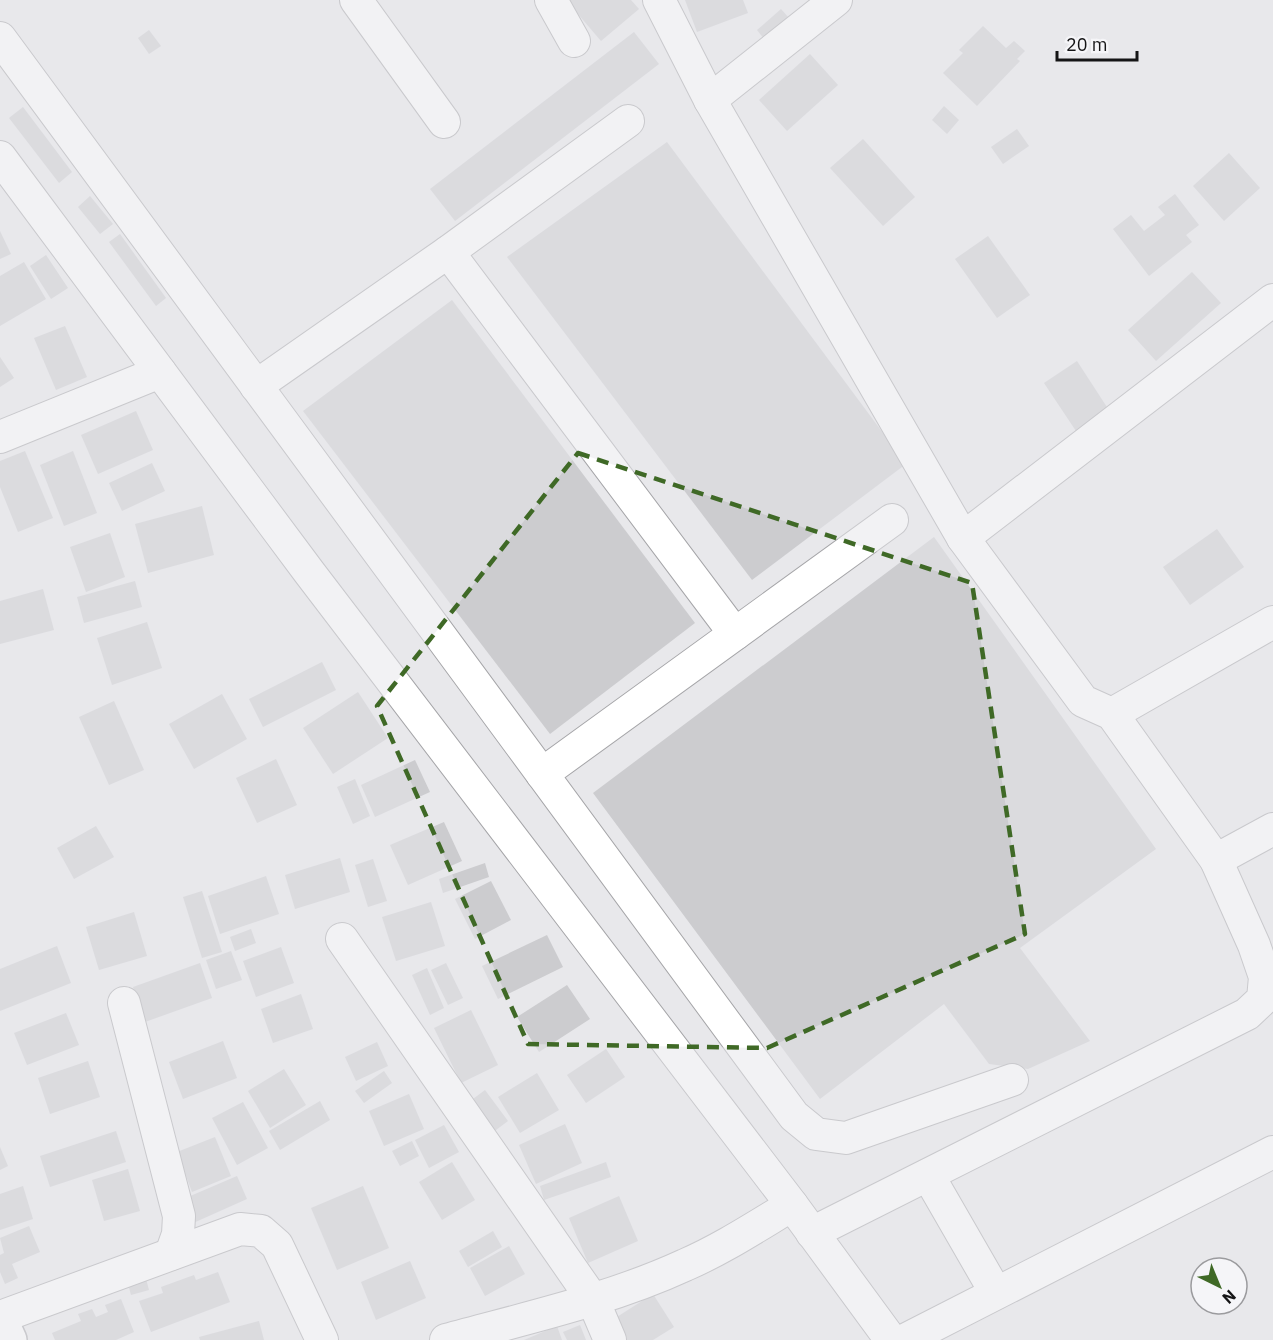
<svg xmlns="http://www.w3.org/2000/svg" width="1273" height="1340" font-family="'IBM Plex Sans',sans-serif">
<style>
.building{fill:#cccccf}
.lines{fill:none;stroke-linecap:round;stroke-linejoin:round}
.minor-casing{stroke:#a5a5a8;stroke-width:34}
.major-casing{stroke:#a5a5a8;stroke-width:36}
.minor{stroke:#fff;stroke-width:32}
.major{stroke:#fff;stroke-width:33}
.marked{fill:none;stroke:#3f6926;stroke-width:4.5;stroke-dasharray:12 8;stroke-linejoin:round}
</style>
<rect width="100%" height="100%" fill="#e8e8eb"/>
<!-- building -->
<g class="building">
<polygon points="566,0 631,0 639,9 601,41"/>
<polygon points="685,0 743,0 748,13 697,32"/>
<polygon points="781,9 797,27 771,48 757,30"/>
<polygon points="983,26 1006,48 1014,41 1025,51 1017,59 1020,61 977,106 943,73 963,53 959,50"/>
<polygon points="149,30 161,46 149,54 138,38"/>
<polygon points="634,32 659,64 455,221 430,189"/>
<polygon points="810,54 838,85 787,131 759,100"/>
<polygon points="944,106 959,120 947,134 932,120"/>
<polygon points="23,107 72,172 59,183 9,118"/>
<polygon points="1017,129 1029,146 1003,164 991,147"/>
<polygon points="863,139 915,197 883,226 830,168"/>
<polygon points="667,142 906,464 752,580 507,257"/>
<polygon points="1229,153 1260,188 1224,221 1193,186"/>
<polygon points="1175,194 1199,225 1186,235 1192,242 1149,276 1113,229 1131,215 1144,231 1165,215 1158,207"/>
<polygon points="90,196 113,224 100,234 78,207"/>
<polygon points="0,231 11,254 0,259"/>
<polygon points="120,234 166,298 156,306 109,242"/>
<polygon points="988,236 1030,295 997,318 955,259"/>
<polygon points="46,255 68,288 51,299 30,266"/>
<polygon points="24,262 46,299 0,326 0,276"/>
<polygon points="1192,272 1221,303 1156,361 1128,330"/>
<polygon points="452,300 695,623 550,734 303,411"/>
<polygon points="65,326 87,377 56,390 34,338"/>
<polygon points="0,357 14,378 0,387"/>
<polygon points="1077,361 1116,421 1084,443 1044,383"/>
<polygon points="136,411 153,450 98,474 81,435"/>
<polygon points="25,451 53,518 18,532 0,487 0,461"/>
<polygon points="73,451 97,513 64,526 40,465"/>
<polygon points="152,463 165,491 122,511 109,483"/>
<polygon points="202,506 214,555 148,573 135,524"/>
<polygon points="1217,529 1244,567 1190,605 1163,567"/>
<polygon points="110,533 125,577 86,592 70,547"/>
<polygon points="934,537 1156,849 1020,948 1090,1041 1028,1069 989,1064 944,1004 820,1099 593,793"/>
<polygon points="135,581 142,607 84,623 77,597"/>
<polygon points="43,589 54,630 0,644 0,601"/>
<polygon points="147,622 162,668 112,685 97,638"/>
<polygon points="322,662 336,690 263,727 249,699"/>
<polygon points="358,692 388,738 333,774 303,728"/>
<polygon points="222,694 247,739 194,769 169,724"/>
<polygon points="114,701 144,770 109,785 79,717"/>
<polygon points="276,759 297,805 257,823 236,778"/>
<polygon points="415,760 430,792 375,817 361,785"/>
<polygon points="355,779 370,816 353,824 337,787"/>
<polygon points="444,822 462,861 408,885 390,845"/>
<polygon points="96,826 114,857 74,879 57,848"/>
<polygon points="340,858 350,892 295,909 285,875"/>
<polygon points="373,859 387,901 368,907 355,865"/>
<polygon points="485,863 489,877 443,893 439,879"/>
<polygon points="266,876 279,914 220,934 208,896"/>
<polygon points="491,881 511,920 475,939 455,899"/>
<polygon points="202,891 222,952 202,958 183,897"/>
<polygon points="431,902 445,946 396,961 382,917"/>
<polygon points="134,912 147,956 99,970 86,927"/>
<polygon points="251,929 256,943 235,951 230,937"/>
<polygon points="547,935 563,967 498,999 482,966"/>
<polygon points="57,946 71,983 0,1011 0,969"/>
<polygon points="281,947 294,983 256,997 243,961"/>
<polygon points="231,951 242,980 216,989 206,960"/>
<polygon points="200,963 212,998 145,1022 133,987"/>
<polygon points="446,963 463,998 448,1005 431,970"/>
<polygon points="427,968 444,1008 430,1015 412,975"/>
<polygon points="567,985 590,1019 539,1052 517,1017"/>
<polygon points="301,994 313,1029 273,1043 261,1009"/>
<polygon points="471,1010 498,1065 461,1083 434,1028"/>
<polygon points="66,1013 79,1045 27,1065 14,1033"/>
<polygon points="223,1041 237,1078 183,1099 169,1062"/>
<polygon points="377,1042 388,1066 356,1081 345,1057"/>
<polygon points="606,1049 625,1077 586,1103 567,1075"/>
<polygon points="88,1061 100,1097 50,1114 38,1078"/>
<polygon points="284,1069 306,1105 270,1128 248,1091"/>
<polygon points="384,1071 392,1083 364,1103 355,1091"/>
<polygon points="537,1073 559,1110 520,1133 498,1097"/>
<polygon points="485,1090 508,1121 492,1133 469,1102"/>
<polygon points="409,1094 424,1129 384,1146 369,1111"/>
<polygon points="320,1101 330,1120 280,1150 269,1131"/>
<polygon points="243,1102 268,1148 237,1165 212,1118"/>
<polygon points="565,1124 582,1163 536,1184 519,1145"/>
<polygon points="444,1125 459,1152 429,1168 415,1140"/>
<polygon points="116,1131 126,1162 50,1187 40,1156"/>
<polygon points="215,1137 231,1176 192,1192 177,1152"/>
<polygon points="412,1141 419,1156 400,1166 392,1151"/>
<polygon points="0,1147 8,1166 0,1170"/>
<polygon points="452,1162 475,1200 442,1220 419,1182"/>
<polygon points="606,1162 611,1177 544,1200 540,1186"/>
<polygon points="128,1169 140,1211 104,1221 92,1180"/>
<polygon points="237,1176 247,1199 191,1224 181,1200"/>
<polygon points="23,1186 33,1219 0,1230 0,1194"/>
<polygon points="363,1186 389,1248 337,1270 311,1208"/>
<polygon points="619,1196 638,1241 588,1263 569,1218"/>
<polygon points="29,1226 40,1252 12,1264 18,1278 5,1284 0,1272 0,1255 4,1253 0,1238"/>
<polygon points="493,1231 502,1247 468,1267 459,1251"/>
<polygon points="509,1246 525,1274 485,1296 470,1268"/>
<polygon points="410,1261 426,1298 376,1320 361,1282"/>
<polygon points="218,1272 230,1302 151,1332 139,1301 163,1293 161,1287 194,1275 196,1280"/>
<polygon points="145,1275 149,1290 131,1295 127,1280"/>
<polygon points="653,1294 674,1327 653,1340 620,1340 609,1322"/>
<polygon points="121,1299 134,1332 116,1340 55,1340 52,1333 81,1321 78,1314 92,1309 96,1317 108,1312 105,1305"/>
<polygon points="259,1321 264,1340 200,1340 199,1337"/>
<polygon points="580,1325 586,1340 567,1340 563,1332"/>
<polygon points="557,1326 562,1340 524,1340"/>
</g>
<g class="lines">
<defs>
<g id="minor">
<polyline points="356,0 444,122"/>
<polyline points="551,0 574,41"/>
<polyline points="659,0 710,100 963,538 1083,701 1112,714 1216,860 1254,945 1265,977 1263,999 1247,1014 812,1233"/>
<polyline points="0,38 794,1116 816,1134 846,1138 1012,1080"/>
<polyline points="710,100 836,0"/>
<polyline points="0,157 309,572 792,1205 891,1340"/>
<polyline points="448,252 735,634"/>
<polyline points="256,386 448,252 628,121"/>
<polyline points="0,437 160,372"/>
<polyline points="963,538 1273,300"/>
<polyline points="1112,714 1273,622"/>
<polyline points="542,774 892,520"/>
<polyline points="1216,860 1273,829"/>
<polyline points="342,939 593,1300 610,1340"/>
<polyline points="124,1003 179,1216 178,1234 171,1254"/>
<polyline points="928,1175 996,1293"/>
<polyline points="0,1317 240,1229 261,1231 277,1245 322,1340"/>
<path d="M 446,1340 C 526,1318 609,1300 685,1265 C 722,1249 757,1226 792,1205"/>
<polyline points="905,1340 1273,1152"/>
</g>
<polyline id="major" points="0,1318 10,1340"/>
</defs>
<!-- minor casing -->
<use href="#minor" class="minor-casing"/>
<!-- major casing -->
<use href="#major" class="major-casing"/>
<!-- minor -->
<use href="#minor" class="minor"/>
<!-- major -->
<use href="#major" class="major"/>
</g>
<!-- marked area -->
<path d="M0 0H1273V1340H0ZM 578,453 L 972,583 L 1025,934 L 767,1048 L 528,1044 L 377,706 Z" fill="#e8e8eb" fill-opacity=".55" fill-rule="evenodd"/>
<path class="marked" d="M 578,453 L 972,583 L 1025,934 L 767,1048 L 528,1044 L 377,706 Z"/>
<!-- north arrow -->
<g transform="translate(1219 1286) rotate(137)"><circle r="28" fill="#f5f5f8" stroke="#9b9b9e" stroke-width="1.5"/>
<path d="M0-4.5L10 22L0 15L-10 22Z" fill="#3f6926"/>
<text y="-9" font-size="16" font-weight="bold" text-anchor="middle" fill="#151516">N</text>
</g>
<!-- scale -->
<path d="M1057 51v9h80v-9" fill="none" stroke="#151516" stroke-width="3"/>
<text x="1066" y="51" font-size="18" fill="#151516" stroke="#f5f5f8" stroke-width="4.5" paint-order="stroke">20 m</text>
</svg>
